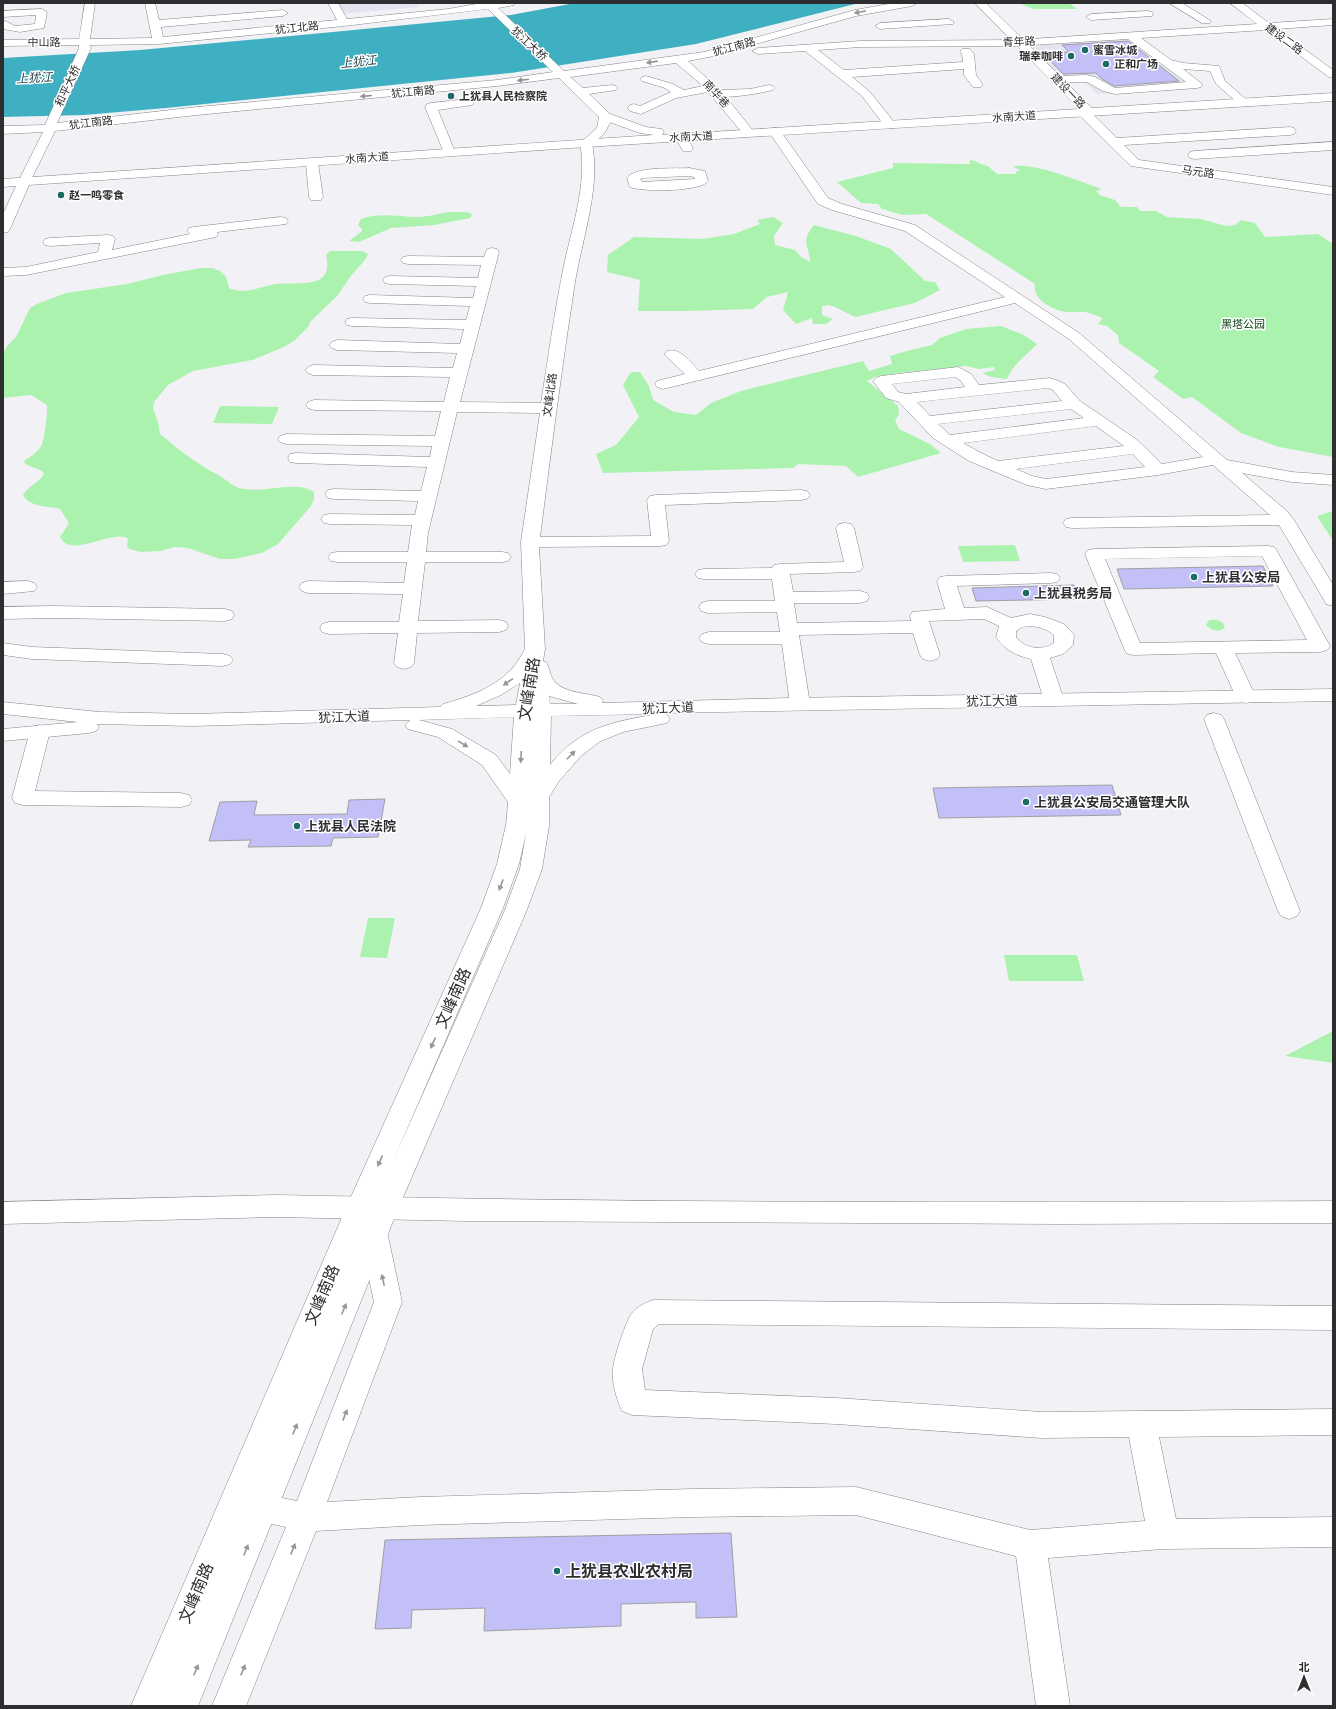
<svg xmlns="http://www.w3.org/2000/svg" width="1336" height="1709" font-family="'Fira Sans Condensed','Noto Sans SC',sans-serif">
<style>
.built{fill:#e4e4f0}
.green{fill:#acf2af}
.water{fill:#3fb0c1}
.building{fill:#c2c0f7;stroke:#9f9fa3}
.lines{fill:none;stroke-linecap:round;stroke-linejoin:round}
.minor-casing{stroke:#858589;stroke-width:1}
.major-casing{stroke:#858589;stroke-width:1}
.minor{fill:#fff;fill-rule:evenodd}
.major{fill:#fff;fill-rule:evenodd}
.oneway{fill:#969698}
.poi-dot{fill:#1d6964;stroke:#fff;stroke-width:1.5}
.labels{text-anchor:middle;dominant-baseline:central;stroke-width:3;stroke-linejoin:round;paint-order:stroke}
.far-street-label{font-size:11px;fill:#2e2e30;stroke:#fff}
.far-poi-label{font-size:11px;font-weight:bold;fill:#2e2e30;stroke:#fff;text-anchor:start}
.far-park-label{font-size:11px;fill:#0f4516;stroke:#fff}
.far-water-label{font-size:12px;font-style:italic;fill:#243d41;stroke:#fff}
.poi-label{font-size:13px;font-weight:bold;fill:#2e2e30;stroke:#fff;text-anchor:start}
.street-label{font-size:13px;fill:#2e2e30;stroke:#fff}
.near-street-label{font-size:16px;fill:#2e2e30;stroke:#fff}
.near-poi-label{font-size:16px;font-weight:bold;fill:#2e2e30;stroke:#fff;text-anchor:start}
</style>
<rect width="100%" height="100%" fill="#f2f2f6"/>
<!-- built -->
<g class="built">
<polygon points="335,3 431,3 417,5 419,7 341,14"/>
<polygon points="1137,37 1201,88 1097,94 1083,80 1059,81 1024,44"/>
</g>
<!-- green -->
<g class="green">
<polygon points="1018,3 1069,3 1077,9 1034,9"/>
<path d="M 970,160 C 977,161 981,165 988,166 L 997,174 L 1015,174 L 1017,171 L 1021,170 L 1013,167 C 1029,160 1084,183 1102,189 L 1096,191 L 1100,195 L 1115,200 L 1121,207 L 1137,207 L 1141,211 L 1156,211 L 1167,217 L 1201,219 L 1226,226 L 1235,225 L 1241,220 L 1255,223 L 1265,237 L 1318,234 L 1333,244 L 1333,457 L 1279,447 L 1241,433 L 1192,397 L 1183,399 L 1153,377 L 1159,371 L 1119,343 L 1118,335 L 1107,326 L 1098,324 L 1103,318 C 1097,316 1091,313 1085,312 C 1079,311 1072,313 1066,312 C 1053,310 1032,300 1035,284 L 926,214 L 902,215 L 882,209 L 878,204 L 861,203 L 837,182 L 893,168 L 893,163 L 970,164 Z"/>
<path d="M 449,212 L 466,212 L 472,214 L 470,218 L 434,225 L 391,228 L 359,242 L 349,241 L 362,231 L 362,229 L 358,225 L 361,219 C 379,212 399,217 418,217 C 429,217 439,213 449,212 Z"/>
<path d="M 773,217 L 783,223 L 774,236 L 775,245 L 795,250 L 801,257 L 810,262 C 809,245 800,242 814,225 L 856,236 L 891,249 L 925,281 L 935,282 L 940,290 L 915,303 L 855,317 L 835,307 L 829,305 L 822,306 L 822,315 L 833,319 L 826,324 L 813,324 L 812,318 L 796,324 L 783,310 L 788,292 L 767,297 L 753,309 L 688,311 L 638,311 L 640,280 L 607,272 L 608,255 L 634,237 L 702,239 L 734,234 L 760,224 L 757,220 Z"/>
<path d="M 330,251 L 362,251 L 368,254 L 365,260 L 350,277 L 338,295 L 310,322 L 308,327 L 295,340 L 284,347 L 252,360 L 193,371 L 168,385 L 154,402 L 153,408 L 158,422 L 160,434 C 178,449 197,464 218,475 C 228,480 233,488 244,489 C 265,493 295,480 314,492 L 314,499 L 311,506 L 278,544 L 262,553 L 234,559 L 220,559 L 188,548 L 174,547 L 161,551 L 141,552 L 129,549 L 127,546 L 128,539 C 114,528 71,560 60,537 L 69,523 L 60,509 C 48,506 29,507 23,495 C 29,485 40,482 44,474 L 42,471 L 25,464 L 24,461 C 30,457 37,453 41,446 C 44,443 48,410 47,405 L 31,395 L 3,398 L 3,353 L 8,345 L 16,337 L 30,308 L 37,304 L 66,293 L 127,284 L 163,275 L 201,268 L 212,268 L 220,271 L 226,277 L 229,288 C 244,295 260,287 275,284 C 295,281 335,292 326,255 Z"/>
<path d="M 1001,326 L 1024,335 L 1037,344 C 1026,356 1013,364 1007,379 L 991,377 L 982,373 L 995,370 L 994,367 L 979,369 L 966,366 L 898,373 L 875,377 L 867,381 L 898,406 L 899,414 L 895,421 L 899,429 L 930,444 L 941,453 L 858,477 L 846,466 L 798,464 L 793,468 L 603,473 L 596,454 L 616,445 L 639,417 L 623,385 L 631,372 L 640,372 L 649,386 L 653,400 L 674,412 L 696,415 L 711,403 L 741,391 L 863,361 L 869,371 L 892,364 L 890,356 L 910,350 L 932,345 L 940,338 L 966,329 Z"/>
<polygon points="220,406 279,407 272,424 213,423"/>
<polygon points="1333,511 1333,541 1317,516"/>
<polygon points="1015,545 1020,561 963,562 958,546"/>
<path d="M 1209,620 C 1215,619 1223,620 1225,627 C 1220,633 1211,631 1206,625 Z"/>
<polygon points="368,918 395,918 387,958 360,957"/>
<polygon points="1004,955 1077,955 1084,981 1009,981"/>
<polygon points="1333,1031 1333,1063 1285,1056"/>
</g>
<!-- water -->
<polygon class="water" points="575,3 859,3 696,44 511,73 166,108 84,115 3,117 3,58 140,50 291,36 511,15"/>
<!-- building -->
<g class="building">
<polygon points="1128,41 1179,81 1114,86 1102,79 1096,73 1063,74 1043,53 1069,52 1062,45"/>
<polygon points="1263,566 1273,586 1124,589 1117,569"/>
<polygon points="1074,585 1080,599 976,601 972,588"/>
<polygon points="1112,785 1121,815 939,818 933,788"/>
<polygon points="385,799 378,837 333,838 331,846 248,847 251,840 209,841 220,802 257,801 254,815 347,814 349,800"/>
<polygon points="731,1533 737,1617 696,1618 696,1602 621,1604 621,1626 484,1631 485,1608 412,1610 411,1628 375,1629 385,1540"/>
</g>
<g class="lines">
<defs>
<g id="minor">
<path d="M 85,3 L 95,3 L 90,39 L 152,38 L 145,3 L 155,3 L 159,20 L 283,10 L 288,13 L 283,16 L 161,27 L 163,37 L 337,20 L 328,3 L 338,3 L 347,19 L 448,9 L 482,3 L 515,3 L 514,5 L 498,8 L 564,71 L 704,52 L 855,10 L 894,3 L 917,3 L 912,6 L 856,16 L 709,57 L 688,61 L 720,90 L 750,89 L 769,85 L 773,86 L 775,88 L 773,90 C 757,94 742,96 726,97 L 755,133 L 753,136 L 745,136 L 708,92 L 676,98 L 641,114 L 630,111 L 628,108 L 630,105 L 634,104 L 640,106 L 671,92 L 665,88 L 642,81 L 640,79 L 642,77 L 646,76 L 673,84 L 684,90 L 703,86 L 676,63 L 570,77 L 583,88 L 612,85 L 616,86 L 618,88 L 616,90 L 589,94 L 609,113 L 611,121 L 604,134 L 592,144 C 601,186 582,240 575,282 C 562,366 551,451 540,537 L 651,536 L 647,500 L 650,496 L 656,495 L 801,490 L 807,491 L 810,495 L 807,499 L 801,500 L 665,505 L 669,541 L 666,545 L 660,546 L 539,547 L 545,649 L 542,653 L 535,655 L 528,653 L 525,649 L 521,542 L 540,413 L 457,412 L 428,533 L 426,552 L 502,552 L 508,553 L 511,557 L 508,561 L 502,562 L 425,562 L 418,621 L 499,620 L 506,622 L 508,626 L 506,630 L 499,632 L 417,633 L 414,663 L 411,667 L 404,669 L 397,667 L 394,663 L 398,633 L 329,634 L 322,632 L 320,628 L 322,624 L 329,622 L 399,622 L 403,594 L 308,593 L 302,591 L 299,587 L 302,583 L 308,581 L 404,583 L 407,562 L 337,562 L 331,561 L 328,557 L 331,553 L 337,552 L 408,552 L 412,525 L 330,524 L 324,523 L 321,519 L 324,515 L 330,514 L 415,515 L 418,501 L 334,499 L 328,498 L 325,494 L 328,490 L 334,489 L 421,491 L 427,467 L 296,463 L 290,462 L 288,458 L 290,454 L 296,453 L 430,457 L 432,446 L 286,444 L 280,442 L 278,439 L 280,436 L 286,434 L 435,436 L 441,411 L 314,410 L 308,408 L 306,405 L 308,402 L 314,400 L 444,402 L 450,377 L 313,375 L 308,373 L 305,370 L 308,367 L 313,365 L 453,368 L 457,353 L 337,350 L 332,348 L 329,345 L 332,342 L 337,340 L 460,344 L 464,329 L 352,326 L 347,325 L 345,322 L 347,319 L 352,318 L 466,320 L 470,306 L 370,303 L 365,302 L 363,299 L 365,296 L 370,295 L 473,298 L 476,286 L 390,284 L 385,283 L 383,280 L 385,277 L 390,276 L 478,278 L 481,265 L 408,264 L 403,263 L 401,260 L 403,257 L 408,256 L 484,257 L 487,249 L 492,248 L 497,249 L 499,252 L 460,402 L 541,403 C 548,359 554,314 563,270 C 571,229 588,185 580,143 L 597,128 L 599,117 L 559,78 L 497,86 L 197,115 L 55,131 L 30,182 L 29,185 L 19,185 L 18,182 L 43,132 L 3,134 L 3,126 L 45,125 L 79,48 L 79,45 L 3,46 L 3,40 L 79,39 ZM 488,9 L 553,72 L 497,80 L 197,107 L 57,123 L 91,48 L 90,45 L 159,44 L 344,26 Z"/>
<polygon points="1169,3 1182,3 1211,21 1210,23 1202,23"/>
<polygon points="1230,3 1242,3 1269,23 1333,19 1333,25 1277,29 1333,70 1333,78 1329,77 1265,30 1141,38 1171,60 1183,63 1219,66 1225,81 1249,102 1247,104 1239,104 1216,84 1210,71 1183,69 1201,83 1203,85 1201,87 1197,88 1115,94 1103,91 1087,82 1057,82 1053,81 1051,79 1053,77 1057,76 1087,75 1095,77 1115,88 1186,82 1128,39 1015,46 860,47 818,50 844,70 963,62 962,54 960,51 962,49 970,49 974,54 976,75 983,85 981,87 973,87 964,75 964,69 852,77 870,92 894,122 896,125 894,128 886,128 862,96 805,51 758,54 752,51 758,48 860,41 1015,40 1257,24"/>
<polygon points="42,9 47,12 44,28 20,32 3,29 3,20 15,26 35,24 36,15 3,17 3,11"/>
<polygon points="1148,11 1152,12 1153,14 1152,16 1091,20 1086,17 1091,14"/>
<polygon points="949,19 954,22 953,24 880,29 875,26 880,23"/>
<polygon points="468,99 472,101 474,103 472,105 438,110 455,152 453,155 445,155 425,107 427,104 431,103"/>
<polygon points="1083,108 1087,109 1117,138 1290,127 1294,128 1296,131 1294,134 1290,135 1124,145 1139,160 1333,187 1333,195 1131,166 1079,115 1077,112 1079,109"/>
<path d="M 775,128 L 779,129 L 828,198 L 842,204 L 915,225 L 1079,333 L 1227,460 L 1292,472 L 1333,475 L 1333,485 L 1292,482 L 1242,473 L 1288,512 L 1294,520 L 1333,585 L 1333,606 L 1326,604 L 1324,600 L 1279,525 L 1072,528 L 1066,527 L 1063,523 L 1066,519 L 1072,518 L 1270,515 L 1213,465 L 1158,475 L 1046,489 L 1027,485 L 969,461 L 933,438 L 899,402 L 886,398 L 873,381 L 876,378 L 881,376 L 958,367 L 971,374 L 979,385 L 1050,378 L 1056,380 L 1065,384 L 1080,401 L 1136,439 L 1162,464 L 1203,457 L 1069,339 L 1015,303 L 663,389 L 657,387 L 655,384 L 657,381 L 685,374 L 667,357 L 664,354 L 667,351 C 680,347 690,362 699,371 L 1005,297 L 905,231 L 832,210 L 818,204 L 769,132 L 771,129 ZM 955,377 L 960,380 L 965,387 L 906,394 L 898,392 L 892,384 ZM 1048,388 L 1053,390 L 1062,401 L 930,416 L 917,402 ZM 1071,409 L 1084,418 L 950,435 L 938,424 ZM 1096,426 L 1124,446 L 998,461 L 981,453 L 963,443 ZM 1133,454 L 1145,467 L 1046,479 L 1032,476 L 1016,469 Z"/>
<polygon points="681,133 685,134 693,148 691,151 683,151 675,137 677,134"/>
<polygon points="1333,142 1333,150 1194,159 1190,158 1188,155 1190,152 1194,151"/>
<polygon points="312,159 316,160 318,163 323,197 321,200 311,200 309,197 306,163 308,160"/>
<path d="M 689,168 L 705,171 L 708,181 C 701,192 642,192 630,187 L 627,178 C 635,166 674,169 689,168 ZM 689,176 L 694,177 L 695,179 L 642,182 L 640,179 L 643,178 Z"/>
<polygon points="281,217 286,218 288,221 286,224 217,232 218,234 216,237 26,275 3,276 3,268 26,267 98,252 100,243 50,246 45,245 43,242 45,239 50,238 108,235 113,236 115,239 112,250 190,234 187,231 189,228 194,227"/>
<path d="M 845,523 L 851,524 L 854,528 L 863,567 L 860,571 L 854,572 L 790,574 L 793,592 L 860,591 L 867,593 L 869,597 L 867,601 L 860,603 L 794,603 L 797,623 L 911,621 L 910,616 L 912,612 L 945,609 L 937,581 L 940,577 L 946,576 L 1051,573 L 1057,574 L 1060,578 L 1057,582 L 1051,583 L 957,586 L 964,608 L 987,607 L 1011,618 L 1030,614 L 1045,617 L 1064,624 L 1074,635 L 1073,645 L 1063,654 L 1050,658 L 1064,700 L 1061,704 L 1054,706 L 1047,704 L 1044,700 L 1031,659 C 1015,655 1006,651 996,637 L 999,626 L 984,619 L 929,621 L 940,655 L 937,659 L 930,661 L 923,659 L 920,655 L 913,633 L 799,635 L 810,704 L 807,708 L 800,710 L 793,708 L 790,704 L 782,644 L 709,644 L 702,642 L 699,638 L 702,634 L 709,632 L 780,632 L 777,612 L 708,613 L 701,611 L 699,607 L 701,603 L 708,601 L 775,601 L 772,579 L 704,579 L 698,578 L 695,574 L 698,570 L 704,569 L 772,568 L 774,565 L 780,564 L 844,562 L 836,528 L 839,524 ZM 1030,626 C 1040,627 1047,629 1054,635 L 1054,643 C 1042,651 1025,649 1016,637 L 1016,631 L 1022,627 Z"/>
<path d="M 1268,546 L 1274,547 L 1277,551 L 1330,646 L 1327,650 L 1320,652 L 1235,653 L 1256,697 L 1253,701 L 1246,703 L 1239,701 L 1236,697 L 1216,653 L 1133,655 L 1126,653 L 1085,554 L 1088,550 L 1094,549 ZM 1262,556 L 1307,640 L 1140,643 L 1105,559 Z"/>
<polygon points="28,581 34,583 37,587 34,591 3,594 3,582"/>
<polygon points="54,606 225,609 232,611 234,615 232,619 225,621 54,618 3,619 3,607"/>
<polygon points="3,643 32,647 223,654 230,656 233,660 230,664 223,666 32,659 3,655"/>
<polygon points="1214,713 1221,715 1224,719 1300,911 1297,916 1289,919 1281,916 1278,911 1204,719 1207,715"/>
<polygon points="40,725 47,727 50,731 35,791 181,793 189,795 192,800 189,805 181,807 23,805 15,803 12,798 30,731 33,727"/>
<path d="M 277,1195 C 629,1203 981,1203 1333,1201 L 1333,1223 L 1060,1224 L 466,1221 L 277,1217 L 3,1224 L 3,1202 Z"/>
<path d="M 374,1225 L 384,1228 L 388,1236 L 402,1302 L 327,1502 L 421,1497 L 692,1489 L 856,1487 L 1030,1530 L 1145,1521 L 1129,1437 L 1042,1438 L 836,1424 L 632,1415 L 622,1411 C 617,1401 611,1380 613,1369 C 613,1360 627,1318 632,1313 C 638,1306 645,1303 653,1300 L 1333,1306 L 1333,1330 L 659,1324 L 653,1329 L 642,1369 L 645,1390 L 836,1398 L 1042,1412 L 1333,1409 L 1333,1435 L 1159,1437 L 1176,1519 L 1333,1517 L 1333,1547 L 1163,1549 L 1048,1558 L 1070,1706 L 1036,1706 L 1016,1556 L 856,1515 L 692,1517 L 421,1525 L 316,1531 L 246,1706 L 212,1706 L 286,1527 L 248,1519 L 237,1515 L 233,1505 L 237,1495 L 248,1491 L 297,1501 L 374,1302 L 360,1236 L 364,1228 Z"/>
</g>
<g id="major">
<polygon points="975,3 986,3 1092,108 1333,93 1333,101 586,147 29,185 10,229 8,232 3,233 3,214 16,186 3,187 3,179 654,135 640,133 601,119 599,116 601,113 605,112 646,127 662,129 664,132 662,135 1079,109"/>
<path d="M 535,643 L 542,645 L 545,649 L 543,661 L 546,662 C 550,668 550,677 555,682 C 565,693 586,693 600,697 L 603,701 L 602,703 L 788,698 L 1333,689 L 1333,701 L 662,713 L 667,715 L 670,719 L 667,723 L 623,732 L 599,742 L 581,756 L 559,781 L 549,797 L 549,826 L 542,869 L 526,912 L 398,1209 L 198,1706 L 131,1706 L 346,1208 L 481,908 L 497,864 L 506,825 L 508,802 L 482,765 L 438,737 L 408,729 L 405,725 L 410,720 L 192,726 L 97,724 L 99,727 L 96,731 L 89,733 L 3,741 L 3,729 L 78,722 L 3,714 L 3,702 L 99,712 L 192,714 L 440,707 L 443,704 C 466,698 493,688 510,671 C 518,663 522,653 528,645 ZM 520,683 L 516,705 L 476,706 L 501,695 ZM 549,696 L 578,704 L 550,704 ZM 657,714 C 613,722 580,727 550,765 L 551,716 ZM 514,717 L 510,774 L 496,755 L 452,729 L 419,720 ZM 526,833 L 520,869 L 504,912 L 393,1161 L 503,908 L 519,864 Z"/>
</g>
</defs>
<!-- minor casing -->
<use href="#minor" class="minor-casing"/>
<!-- major casing -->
<use href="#major" class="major-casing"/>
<!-- minor -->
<use href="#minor" class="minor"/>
<!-- major -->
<use href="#major" class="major"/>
</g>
<!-- one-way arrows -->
<defs><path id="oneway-solid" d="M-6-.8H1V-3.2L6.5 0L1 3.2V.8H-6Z"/></defs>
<g class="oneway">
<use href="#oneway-solid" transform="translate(860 12) rotate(169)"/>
<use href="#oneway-solid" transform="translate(652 62) rotate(172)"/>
<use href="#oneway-solid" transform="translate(523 80) rotate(173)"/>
<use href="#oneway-solid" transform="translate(366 96) rotate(175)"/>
<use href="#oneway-solid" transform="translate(508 682) rotate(145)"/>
<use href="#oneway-solid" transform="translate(463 744) rotate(31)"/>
<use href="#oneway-solid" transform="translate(571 755) rotate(-45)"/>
<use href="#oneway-solid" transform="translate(521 757) rotate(93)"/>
<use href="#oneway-solid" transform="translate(501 885) rotate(110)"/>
<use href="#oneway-solid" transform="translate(433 1043) rotate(114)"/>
<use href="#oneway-solid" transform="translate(380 1161) rotate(114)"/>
<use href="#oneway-solid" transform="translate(383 1280) rotate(-102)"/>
<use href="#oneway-solid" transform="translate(344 1309) rotate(-68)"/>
<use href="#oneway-solid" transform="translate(345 1415) rotate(-69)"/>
<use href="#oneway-solid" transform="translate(295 1429) rotate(-68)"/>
<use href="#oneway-solid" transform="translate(293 1549) rotate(-67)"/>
<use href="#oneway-solid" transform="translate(246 1550) rotate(-68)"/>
<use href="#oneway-solid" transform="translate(196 1670) rotate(-68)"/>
<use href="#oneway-solid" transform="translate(243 1670) rotate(-67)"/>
</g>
<!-- markers -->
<g class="poi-dot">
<circle cx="1085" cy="50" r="4"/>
<circle cx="1071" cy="56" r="4"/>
<circle cx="1106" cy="64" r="4"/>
<circle cx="451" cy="96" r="4"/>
<circle cx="61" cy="195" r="4"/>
<circle cx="1194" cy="577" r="4"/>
<circle cx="1026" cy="593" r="4"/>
<circle cx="1026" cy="802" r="4"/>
<circle cx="297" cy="826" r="4"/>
<circle cx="557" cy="1571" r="4"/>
</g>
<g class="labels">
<!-- far-street labels -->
<g class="far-street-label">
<text transform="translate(297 28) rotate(-6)">犹江北路</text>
<text transform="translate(1284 39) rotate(36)">建设二路</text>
<text x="44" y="42">中山路</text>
<text transform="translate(1019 42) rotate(-3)">青年路</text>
<text transform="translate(529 44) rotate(43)">犹江大桥</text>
<text transform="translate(734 47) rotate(-15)">犹江南路</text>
<text transform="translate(68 86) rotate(-65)">和平大桥</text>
<text transform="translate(1068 91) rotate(46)">建设一路</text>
<text transform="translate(413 92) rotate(-5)">犹江南路</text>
<text transform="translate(716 94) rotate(47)">南华巷</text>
<text transform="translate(1014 117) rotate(-4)">水南大道</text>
<text transform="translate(91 123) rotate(-7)">犹江南路</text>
<text transform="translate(691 137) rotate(-3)">水南大道</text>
<text transform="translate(367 158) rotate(-4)">水南大道</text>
<text transform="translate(1198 172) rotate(8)">马元路</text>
<text transform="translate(550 395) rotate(-82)">文峰北路</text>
</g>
<!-- far-poi labels -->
<g class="far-poi-label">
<text x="1093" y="50">蜜雪冰城</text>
<text x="1063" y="56" text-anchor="end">瑞幸咖啡</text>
<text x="1114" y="64">正和广场</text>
<text x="459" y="96">上犹县人民检察院</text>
<text x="69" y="195">赵一鸣零食</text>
</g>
<!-- far-park labels -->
<g class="far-park-label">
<text x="1243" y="324">黑塔公园</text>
</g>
<!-- far-water labels -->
<g class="far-water-label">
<text transform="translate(358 62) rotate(-6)">上犹江</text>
<text transform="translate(34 78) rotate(-3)">上犹江</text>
</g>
<!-- poi labels -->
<g class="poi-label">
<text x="1202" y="577">上犹县公安局</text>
<text x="1034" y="593">上犹县税务局</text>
<text x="1034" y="802">上犹县公安局交通管理大队</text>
<text x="305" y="826">上犹县人民法院</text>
</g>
<!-- street labels -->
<g class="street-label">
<text transform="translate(992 701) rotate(-1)">犹江大道</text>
<text transform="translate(668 708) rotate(-2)">犹江大道</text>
<text transform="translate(344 717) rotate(-2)">犹江大道</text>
</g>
<!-- near-street labels -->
<g class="near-street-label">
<text transform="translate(529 689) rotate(-81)">文峰南路</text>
<text transform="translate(453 998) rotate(-66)">文峰南路</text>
<text transform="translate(322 1295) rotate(-67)">文峰南路</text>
<text transform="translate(196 1593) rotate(-67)">文峰南路</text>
</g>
<!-- near-poi labels -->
<g class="near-poi-label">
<text x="565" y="1571">上犹县农业农村局</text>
</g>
</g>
<!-- border -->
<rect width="1336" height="1709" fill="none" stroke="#2e2e30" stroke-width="8"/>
<!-- north arrow -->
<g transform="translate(1304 1677)" stroke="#ffffff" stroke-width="3" paint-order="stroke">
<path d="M0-3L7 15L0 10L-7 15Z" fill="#2e2e30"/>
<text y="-6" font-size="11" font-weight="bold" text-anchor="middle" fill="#2e2e30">北</text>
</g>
</svg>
